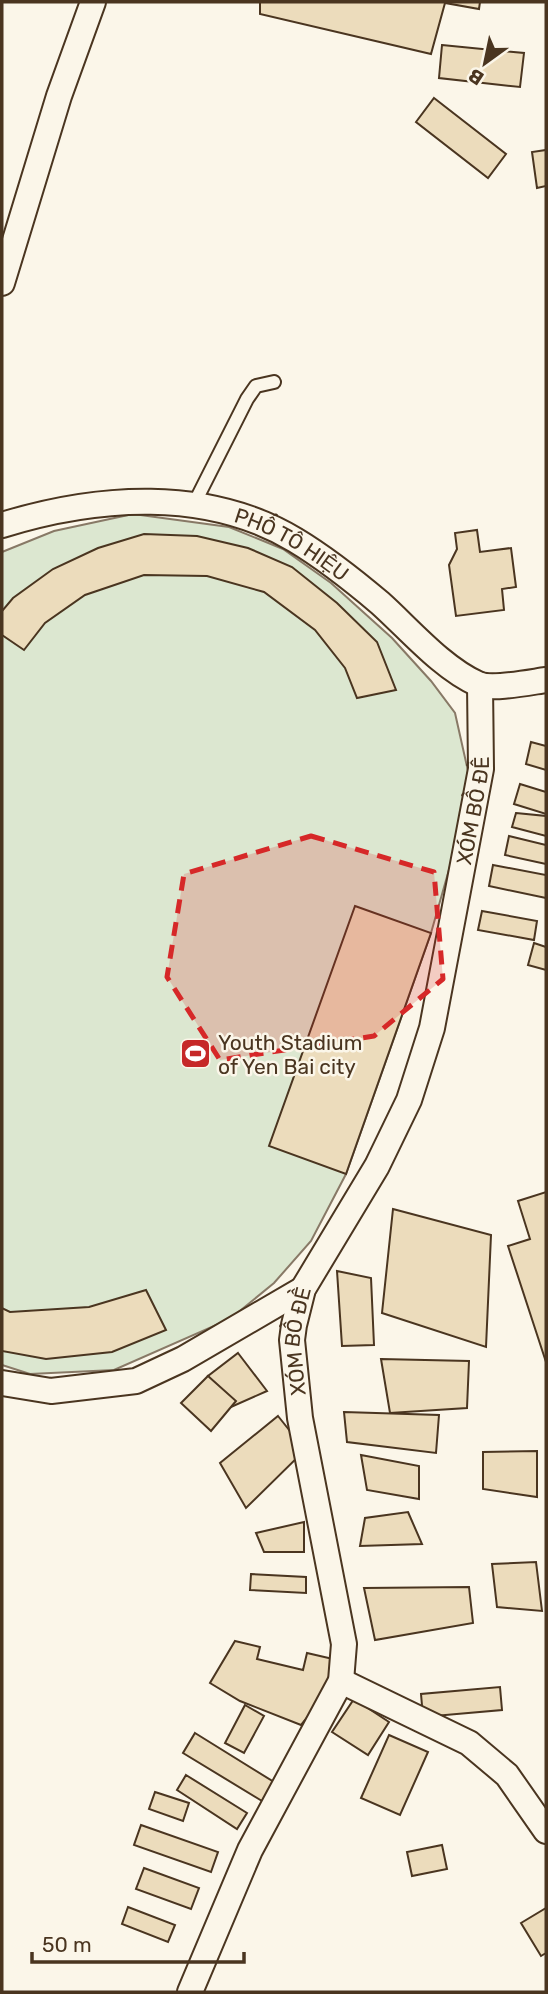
<svg xmlns="http://www.w3.org/2000/svg" width="548" height="1994" font-family="Rubik,sans-serif">
<style>
.green{fill:#dce7d0;stroke:#887966;stroke-width:2}
.building{fill:#ecdcbc;stroke:#4a3520;stroke-width:2}
.lines{fill:none;stroke-linecap:round;stroke-linejoin:round}
.service-casing{stroke:#4a3520;stroke-width:16}
.minor-casing{stroke:#4a3520;stroke-width:28}
.service{stroke:#fbf6e9;stroke-width:12}
.minor{stroke:#fbf6e9;stroke-width:24}
.marked{fill:#d62828;fill-opacity:0.2;stroke:#d62828;stroke-width:5;stroke-dasharray:14 9;stroke-linejoin:round}
.labels{text-anchor:middle;dominant-baseline:central;stroke-width:5;stroke-linejoin:round;paint-order:stroke}
.street-label{font-size:21px;fill:#4a3520;stroke:#fbf6e9}
.poi-label{font-size:21px;fill:#4a3520;stroke:#fbf6e9;text-anchor:start}
</style>
<rect width="100%" height="100%" fill="#fbf6e9"/>
<!-- green -->
<polygon class="green" points="133,514 229,527 283,549 331,583 392,638 431,681 455,713 468,771 458,838 431,933 346,1174 311,1241 274,1283 230,1319 114,1370 30,1374 2,1365 2,552 54,531"/>
<!-- building -->
<g class="building">
<polygon points="260,2 480,2 479,9 445,3 431,54 260,14"/>
<polygon points="442,45 524,53 520,87 439,78"/>
<polygon points="434,98 506,154 488,178 416,122"/>
<polygon points="546,150 546,186 537,188 532,152"/>
<polygon points="477,530 480,552 511,548 516,587 502,589 504,610 456,616 449,565 457,549 455,533"/>
<polygon points="144,534 197,536 248,548 292,567 337,603 377,642 396,690 357,698 345,668 315,630 264,592 207,576 144,575 85,595 45,623 24,650 2,635 2,611 13,598 53,569 98,548"/>
<polygon points="531,742 546,746 546,770 526,764"/>
<polygon points="520,784 546,792 546,814 514,804"/>
<polygon points="516,813 546,816 546,836 512,827"/>
<polygon points="509,836 546,845 546,864 505,855"/>
<polygon points="493,865 546,875 546,898 489,886"/>
<polygon points="355,906 431,933 346,1174 269,1146"/>
<polygon points="482,911 537,921 534,940 478,930"/>
<polygon points="534,943 546,947 546,970 528,965"/>
<polygon points="546,1192 546,1362 508,1246 530,1239 518,1201"/>
<polygon points="393,1209 491,1235 486,1347 382,1313"/>
<polygon points="337,1271 371,1278 374,1345 342,1346"/>
<polygon points="146,1290 166,1330 112,1352 46,1359 2,1351 2,1308 10,1312 89,1307"/>
<polygon points="238,1353 267,1391 231,1407 208,1376"/>
<polygon points="381,1359 469,1361 467,1408 390,1413"/>
<polygon points="208,1376 236,1401 211,1431 181,1403"/>
<polygon points="344,1412 439,1415 436,1453 347,1442"/>
<polygon points="278,1416 305,1450 246,1508 220,1463"/>
<polygon points="537,1451 537,1497 483,1489 483,1452"/>
<polygon points="361,1455 419,1466 419,1499 367,1490"/>
<polygon points="408,1512 422,1544 360,1546 365,1518"/>
<polygon points="304,1522 304,1552 264,1552 256,1533"/>
<polygon points="536,1562 542,1611 497,1607 492,1564"/>
<polygon points="251,1574 306,1577 306,1593 250,1590"/>
<polygon points="469,1587 473,1623 375,1640 364,1588"/>
<polygon points="235,1641 260,1647 257,1659 303,1670 307,1653 333,1659 324,1697 301,1725 240,1701 210,1683"/>
<polygon points="500,1687 502,1710 423,1717 421,1694"/>
<polygon points="354,1699 389,1722 368,1755 332,1732"/>
<polygon points="245,1705 264,1716 244,1753 225,1743"/>
<polygon points="195,1733 274,1782 262,1801 183,1753"/>
<polygon points="389,1735 428,1752 400,1815 361,1798"/>
<polygon points="186,1775 247,1813 237,1829 177,1790"/>
<polygon points="155,1792 189,1803 183,1821 149,1809"/>
<polygon points="141,1825 218,1852 211,1872 134,1845"/>
<polygon points="442,1845 447,1869 412,1876 407,1852"/>
<polygon points="144,1868 199,1888 191,1909 136,1889"/>
<polygon points="128,1907 175,1925 168,1942 122,1924"/>
<polygon points="546,1908 546,1953 541,1956 521,1923"/>
</g>
<g class="lines">
<defs>
<polyline id="service" points="193,506 247,399 256,386 274,382"/>
<g id="minor">
<polyline points="2,283 59,96 93,2"/>
<path id="s1" d="M 2,525 C 96,496 207,487 295,540 C 325,558 354,581 380,603 C 409,629 442,668 478,684 C 492,690 531,682 546,680"/>
<polyline points="2,1383 51,1391 136,1381 183,1359 303,1289"/>
<polyline points="341,1681 469,1743 507,1775 546,1831"/>
<path id="s2" d="M 190,1992 L 250,1850 L 341,1681 L 344,1644 L 300,1418 L 292,1340 L 294,1325 L 303,1289 L 377,1166 L 409,1100 L 432,1028 L 481,769 L 480,685"/>
</g>
</defs>
<!-- service casing -->
<use href="#service" class="service-casing"/>
<!-- minor casing -->
<use href="#minor" class="minor-casing"/>
<!-- service -->
<use href="#service" class="service"/>
<!-- minor -->
<use href="#minor" class="minor"/>
</g>
<!-- marked area -->
<path class="marked" d="M 311,836 L 434,872 L 443,979 L 374,1036 L 220,1060 L 167,977 L 184,874 Z"/>
<!-- icons -->
<defs>
<symbol id="stadium-square" viewBox="-11 -11 22 22"><rect x="-9" y="-9" width="18" height="18" rx="4" fill="#c62828" stroke="#fbf6e9"/><path d="M0-5a6.5 5 0 1 0 0 10a6.5 5 0 1 0 0-10ZM-3.5-1.8h7v3.6h-7Z" fill="#fff"/></symbol>
</defs>
<g fill-rule="evenodd">
<use href="#stadium-square" x="178" y="1036" width="35" height="35"/>
</g>
<g class="labels">
<!-- street labels -->
<g class="street-label">
<text stroke="none"><textPath href="#s1" startOffset="301">PHỐ TÔ HIỆU</textPath></text>
<text stroke="none"><textPath href="#s2" startOffset="1258">XÓM BỒ ĐỀ</textPath></text>
<text stroke="none"><textPath href="#s2" startOffset="691">XÓM BỒ ĐỀ</textPath></text>
</g>
<!-- poi labels -->
<g class="poi-label">
<text x="218" y="1042">Youth Stadium<tspan x="218" dy="24">of Yen Bai city</tspan></text>
</g>
</g>
<!-- border -->
<rect width="548" height="1994" fill="none" stroke="#4a3520" stroke-width="7"/>
<!-- north arrow -->
<g transform="translate(485 63) rotate(213)" stroke="#fbf6e9" stroke-width="5" paint-order="stroke">
<path d="M0-5L12 26L0 18L-12 26Z" fill="#4a3520"/>
<text y="-10" font-size="19" font-weight="bold" text-anchor="middle" fill="#4a3520">B</text>
</g>
<!-- scale -->
<path d="M32 1952v10h212v-10" fill="none" stroke="#4a3520" stroke-width="3.5"/>
<text x="42" y="1952" font-size="21" fill="#4a3520" stroke="#fbf6e9" stroke-width="5" paint-order="stroke">50 m</text>
</svg>
